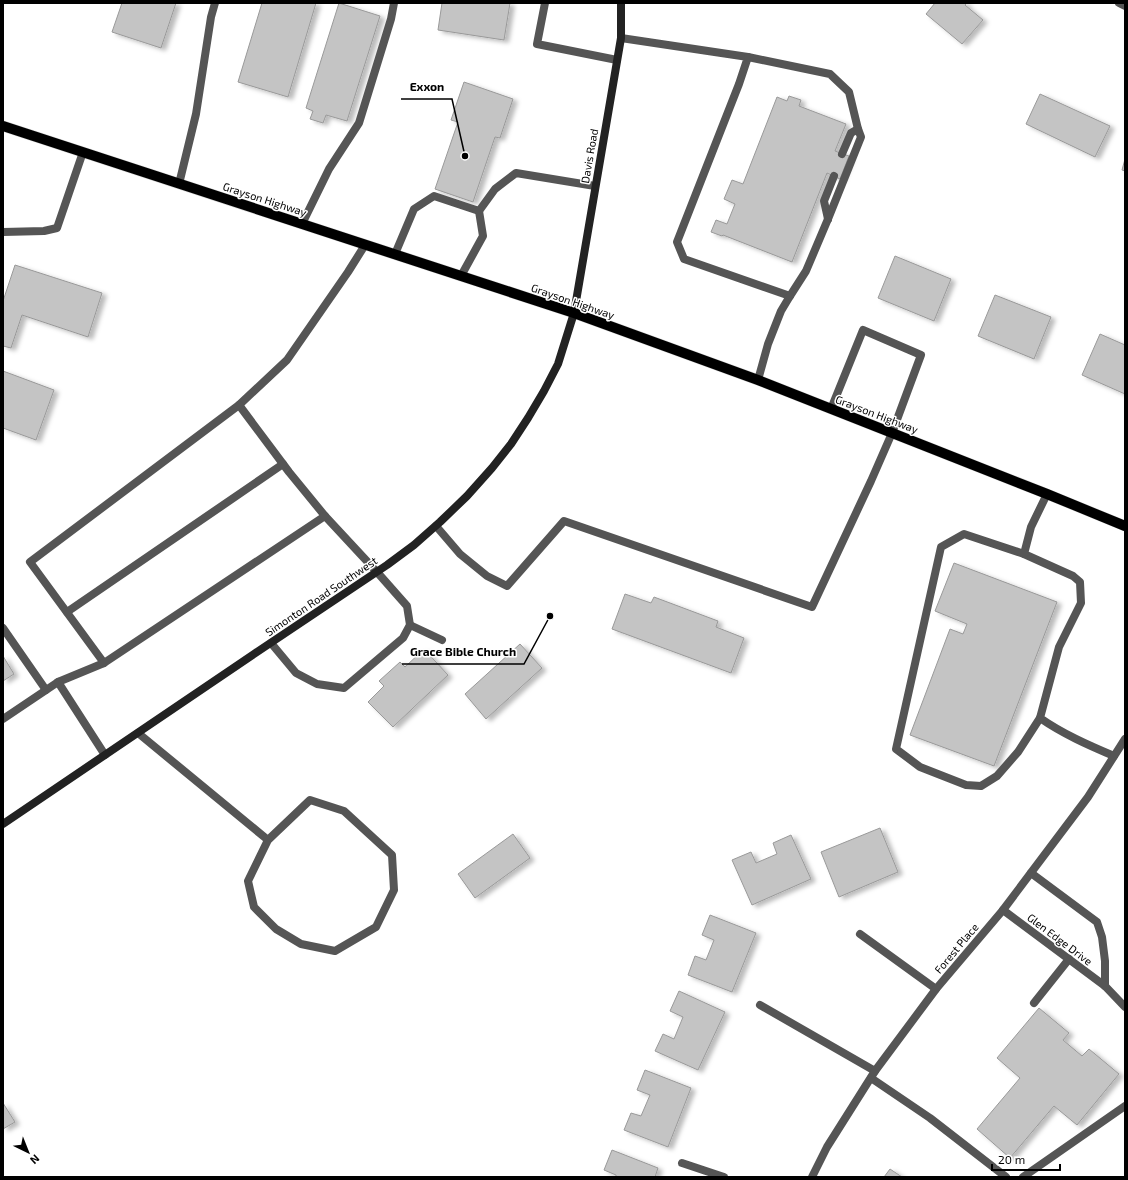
<svg xmlns="http://www.w3.org/2000/svg" width="1128" height="1180" font-family="'Exo 2',sans-serif">
<style>
.building{fill:#c4c4c4;stroke:#999;filter:url(#shadow)}
.lines{fill:none;stroke-linecap:round;stroke-linejoin:round}
.primary-casing{stroke:#dbdbdb;stroke-width:11}
.lane{stroke:#555;stroke-width:8}
.street{stroke:#555;stroke-width:8}
.secondary{stroke:#222;stroke-width:8}
.primary{stroke:#000;stroke-width:10}
.labels{text-anchor:middle;dominant-baseline:central;stroke-width:3;stroke-linejoin:round;paint-order:stroke}
.street-label{font-size:11px;fill:#000;stroke:#fff}
.leader{fill:none;stroke:#000;stroke-width:1.5}
.callout-dot{fill:#000;stroke:#fff;stroke-width:1.5}
.callout-label{font-size:12px;text-anchor:middle;font-weight:bold;fill:#000;stroke:#fff;stroke-width:3;stroke-linejoin:round;paint-order:stroke}
</style>
<defs>
<filter id="shadow"><feDropShadow dx="4.5" dy="2.5" stdDeviation="2" flood-color="#0004"/></filter>
</defs>
<rect width="100%" height="100%" fill="#fff"/>
<!-- building -->
<g class="building">
<polygon points="122,3 176,3 161,48 112,32"/>
<polygon points="262,3 316,3 288,97 238,82"/>
<polygon points="339,3 380,16 347,121 326,115 323,123 310,119 313,111 306,108"/>
<polygon points="442,3 510,3 504,40 438,30"/>
<polygon points="935,3 967,3 965,5 983,20 962,44 926,14"/>
<polygon points="464,82 513,99 500,138 495,137 473,202 435,189 458,122 451,120"/>
<polygon points="1040,94 1110,126 1095,157 1026,124"/>
<polygon points="789,96 801,100 799,106 846,124 835,151 849,156 840,179 827,173 792,262 723,235 722,236 711,232 716,220 727,224 735,204 724,199 732,180 743,184 777,97 787,101"/>
<polygon points="1125,159 1125,171 1122,170"/>
<polygon points="895,256 951,279 934,321 878,298"/>
<polygon points="15,265 102,293 88,337 22,315 11,348 3,346 3,301"/>
<polygon points="995,295 1051,317 1034,359 978,336"/>
<polygon points="1100,334 1125,345 1125,394 1082,375"/>
<polygon points="3,371 54,390 36,440 3,428"/>
<polygon points="954,563 1057,602 994,766 910,735 950,629 963,634 967,624 935,611"/>
<polygon points="625,594 651,603 654,597 718,621 716,627 744,638 731,673 612,629"/>
<polygon points="520,644 542,668 486,719 465,694"/>
<polygon points="424,649 448,675 393,727 368,702 384,686 379,681 400,662 405,667"/>
<polygon points="3,656 14,674 3,681"/>
<polygon points="880,828 898,872 839,897 821,852"/>
<polygon points="513,834 530,858 475,898 458,874"/>
<polygon points="791,835 811,879 752,905 732,860 751,852 756,863 777,854 773,843"/>
<polygon points="710,915 756,933 732,992 688,975 695,956 706,960 714,940 702,935"/>
<polygon points="679,991 725,1012 698,1070 655,1051 663,1034 674,1039 683,1017 670,1011"/>
<polygon points="1039,1008 1069,1033 1063,1040 1082,1056 1089,1049 1119,1074 1077,1125 1054,1106 1010,1158 977,1129 1020,1078 997,1058"/>
<polygon points="645,1070 691,1088 668,1147 624,1130 631,1113 641,1116 650,1095 637,1090"/>
<polygon points="3,1103 15,1122 3,1129"/>
<polygon points="612,1150 658,1168 655,1177 616,1177 616,1175 604,1170"/>
<polygon points="890,1169 902,1177 884,1177"/>
</g>
<g class="lines">
<defs>
<polyline id="primary" points="3,126 574,313 758,380 1047,494 1125,526"/>
</defs>
<!-- primary casing -->
<use href="#primary" class="primary-casing"/>
<!-- lane -->
<g class="lane">
<polyline points="545,3 537,44 617,60"/>
<polyline points="621,38 748,57 739,84 677,242 684,259 790,296 781,311 768,344 758,380"/>
<polyline points="748,57 830,74 849,92 858,129 861,137 828,219 806,271 790,296"/>
<polyline points="842,154 851,133 858,129"/>
<polyline points="179,184 196,114 211,17 215,3"/>
<polyline points="828,219 824,201 834,176"/>
<polyline points="302,224 329,169 359,123 391,19 394,3"/>
<polyline points="3,232 44,231 57,228 83,152"/>
<polyline points="395,254 414,209 434,196 479,211 495,189 516,173 595,186"/>
<polyline points="461,276 483,236 479,211"/>
<path d="M 1047,494 L 1031,527 L 1024,554 L 1073,576 L 1080,582 L 1081,603 L 1059,647 L 1040,718 C 1063,734 1088,745 1114,756"/>
<polyline points="325,516 289,472 239,405 287,360 348,272 365,245"/>
<polyline points="436,526 460,554 487,576 507,586 564,521 812,607 871,481 892,433 921,355 863,330 831,409"/>
<polyline points="1024,554 964,534 941,547 896,749 920,767 966,785 981,786 997,776 1018,752 1040,718"/>
<polyline points="67,612 283,464"/>
<polyline points="410,625 442,640"/>
<polyline points="3,628 46,690"/>
<polyline points="104,663 30,562 239,405"/>
<polyline points="58,682 104,663 325,516 377,572 407,606 410,625 403,638 344,688 317,684 296,673 271,643"/>
<polyline points="3,719 58,682 105,755"/>
<polyline points="138,733 268,840 310,800 344,811 392,855 394,890 376,927 335,951 301,944 276,929 254,907 248,881 268,840"/>
<polyline points="860,934 936,989"/>
<polyline points="1034,1003 1069,959"/>
<polyline points="760,1005 875,1071"/>
<polyline points="871,1078 930,1118 1006,1177"/>
<polyline points="682,1163 724,1177"/>
<polyline points="1023,1177 1125,1106"/>
</g>
<!-- street -->
<g class="street">
<polyline points="1119,3 1125,6"/>
<polyline points="1031,873 1097,922 1102,937 1105,961 1105,986"/>
<polyline points="1003,910 1105,986 1125,1007"/>
<polyline points="812,1177 827,1147 875,1071 936,989 1003,910 1088,797 1125,739"/>
</g>
<!-- secondary -->
<polyline class="secondary" points="3,824 254,654 387,565 414,545 440,522 467,496 492,468 511,444 528,418 544,391 558,364 574,313 621,38 621,3"/>
<!-- primary -->
<use href="#primary" class="primary"/>
</g>
<g class="labels">
<!-- street labels -->
<g class="street-label">
<text transform="translate(589 156) rotate(-80)">Davis Road</text>
<text transform="translate(265 199) rotate(18)">Grayson Highway</text>
<text transform="translate(573 301) rotate(19)">Grayson Highway</text>
<text transform="translate(877 414) rotate(21)">Grayson Highway</text>
<text transform="translate(321 596) rotate(-34)">Simonton Road Southwest</text>
<text transform="translate(1060 939) rotate(37)">Glen Edge Drive</text>
<text transform="translate(956 948) rotate(-50)">Forest Place</text>
</g>
</g>
<!-- callouts -->
<path class="leader" d="M465 156L452 99H401M550 616L524 664H402"/>
<g class="callout-dot">
<circle cx="465" cy="156" r="4"/>
<circle cx="550" cy="616" r="4"/>
</g>
<g class="callout-label">
<text x="427" y="91">Exxon</text>
<text x="463" y="656">Grace Bible Church</text>
</g>
<!-- border -->
<rect width="1128" height="1180" fill="none" stroke="#000000" stroke-width="8"/>
<!-- north arrow -->
<g transform="translate(28 1152) rotate(137)" stroke="#ffffff" stroke-width="3" paint-order="stroke">
<path d="M0-3L7 15L0 10L-7 15Z" fill="#000000"/>
<text y="-6" font-size="11" font-weight="bold" text-anchor="middle" fill="#000000">N</text>
</g>
<!-- scale -->
<path d="M992 1164v6h68v-6" fill="none" stroke="#000000" stroke-width="2"/>
<text x="998" y="1164" font-size="12" fill="#000000" stroke="#ffffff" stroke-width="3" paint-order="stroke">20 m</text>
</svg>
